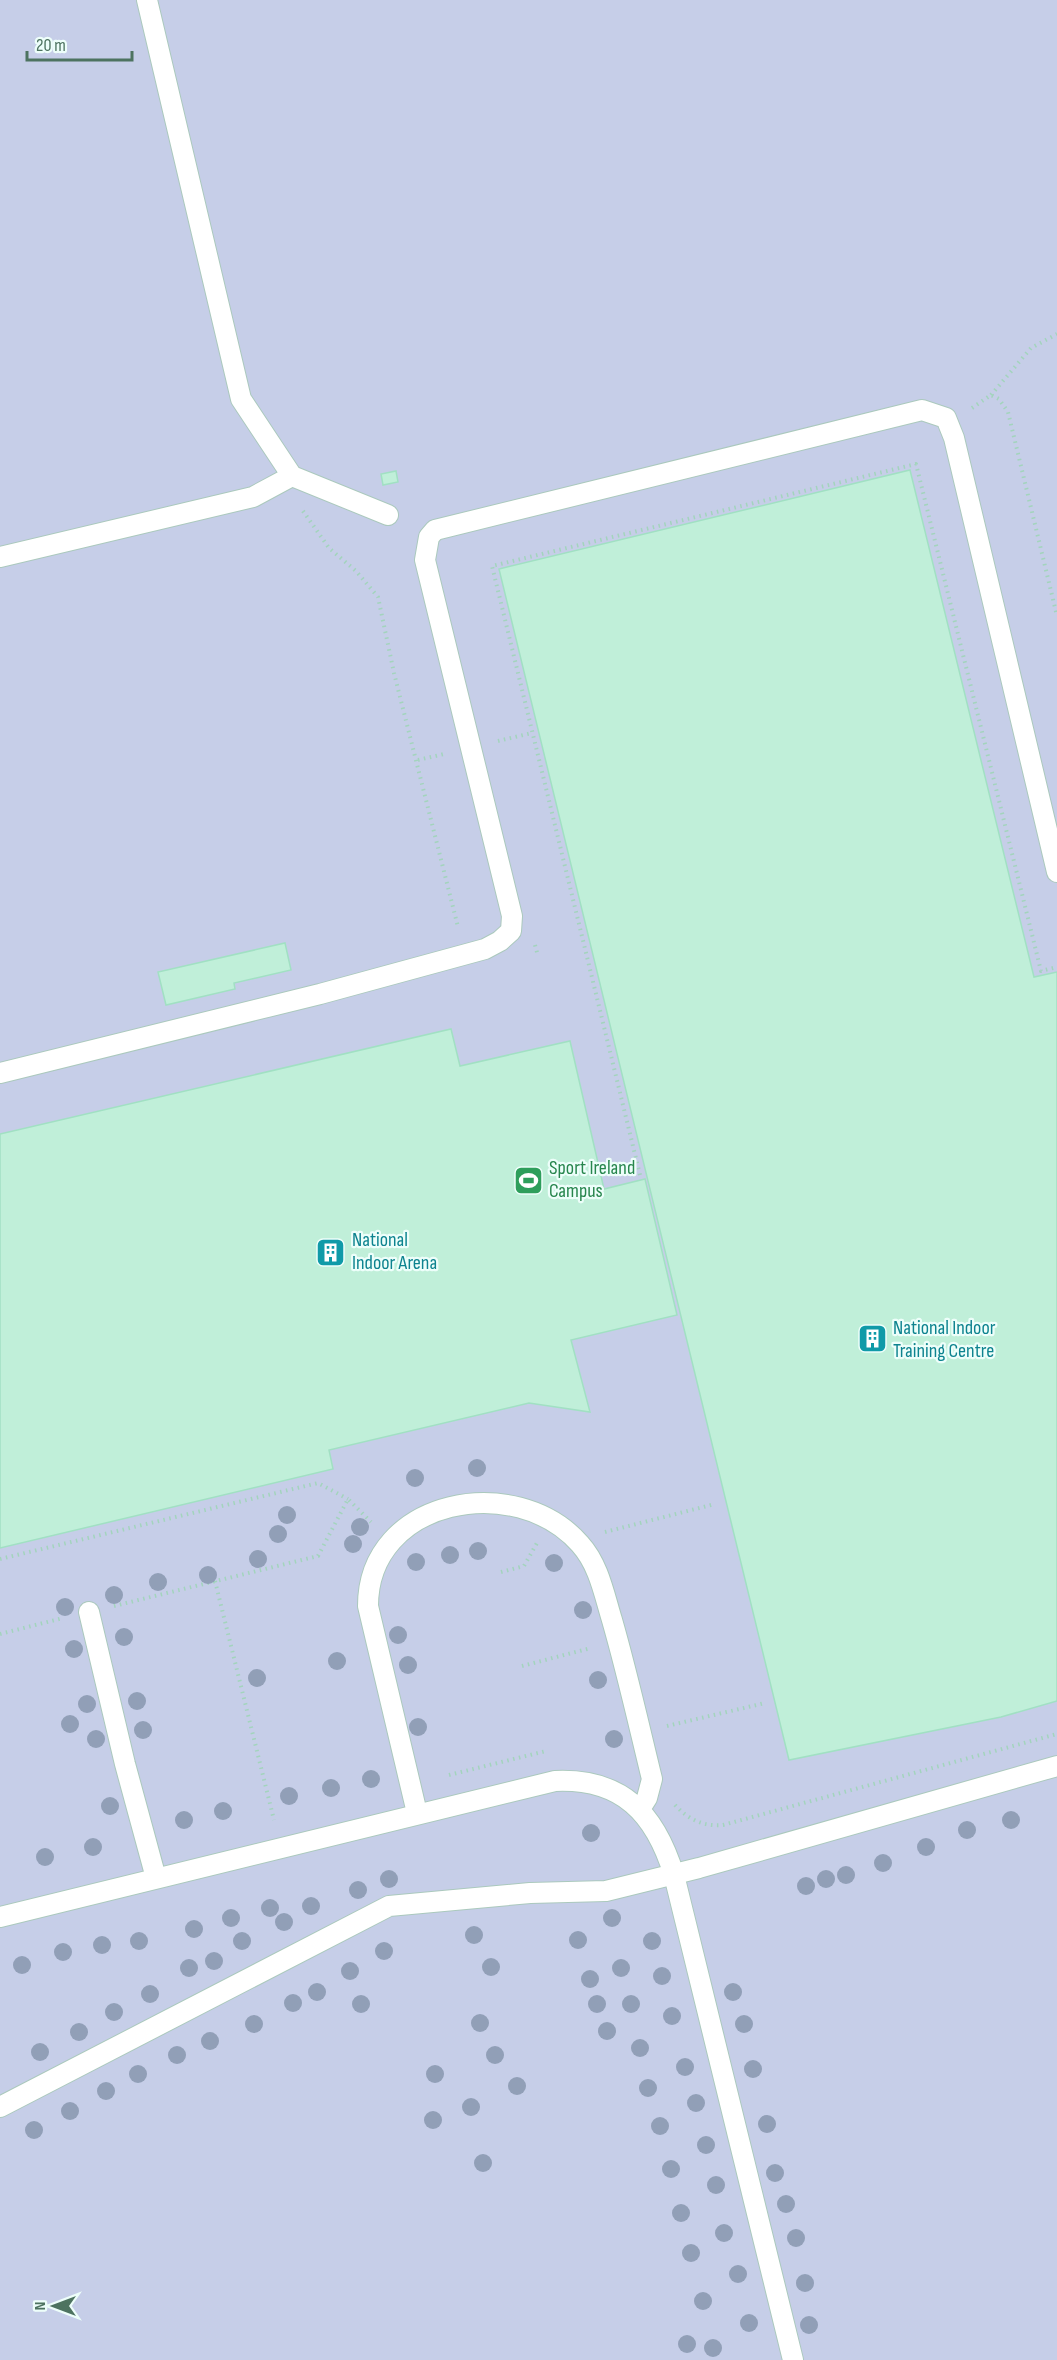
<svg xmlns="http://www.w3.org/2000/svg" width="1057" height="2360" font-family="'Sofia Sans Condensed',sans-serif">
<style>
.green{fill:#c6cee8}
.building{fill:#c0efd9;stroke:#a1e0c3;stroke-width:1.5}
.lines{fill:none;stroke-linecap:round;stroke-linejoin:round}
.lane-casing{stroke:#abc9bd;stroke-width:22}
.path{stroke:#a3d4bd;stroke-width:4;stroke-dasharray:1.5 4.5;stroke-linecap:butt}
.lane{stroke:#fff;stroke-width:20}
.tree{fill:#919fb7}
.labels{text-anchor:middle;dominant-baseline:central;stroke-width:4.5;stroke-linejoin:round;paint-order:stroke}
.leisure-label{font-size:20px;fill:#27864d;stroke:#edfefa;text-anchor:start}
.culture-label{font-size:20px;fill:#0d838f;stroke:#edfefa;text-anchor:start}
</style>
<rect width="100%" height="100%" fill="#e7fbf6"/>
<!-- green -->
<rect class="green" x="0" y="0" width="1057" height="2360"/>
<!-- building -->
<g class="building">
<polygon points="910,470 1034,977 1057,972 1057,1701 1001,1717 789,1760 499,569"/>
<polygon points="396,471 398,482 383,485 381,474"/>
<polygon points="285,943 291,970 234,983 235,989 166,1005 158,972"/>
<polygon points="451,1029 460,1066 570,1041 604,1189 645,1179 677,1315 571,1340 590,1412 529,1403 329,1450 333,1469 0,1548 0,1134"/>
</g>
<g class="lines">
<defs>
<g id="lane">
<polyline points="147,0 241,399 292,476 388,515"/>
<polyline points="0,557 253,497 292,476"/>
<polyline points="0,1073 320,994 485,949 500,941 511,931 512,916 425,560 429,537 435,530 922,410 946,418 954,438 1057,872"/>
<polyline points="89,1612 125,1764 156,1878"/>
<path d="M 417,1813 L 368,1606 C 368,1498 516,1471 580,1544 C 599,1565 604,1594 612,1620 C 627,1672 639,1726 652,1779 L 647,1798 L 640,1809"/>
<path d="M 0,1917 L 555,1781 C 622,1778 655,1813 674,1875 L 793,2360"/>
<polyline points="0,2107 389,1906 530,1893 606,1891 699,1868 1057,1766"/>
</g>
</defs>
<!-- lane casing -->
<use href="#lane" class="lane-casing"/>
<!-- path -->
<g class="path">
<polyline points="991,395 1031,348 1057,334"/>
<polyline points="972,408 991,395 999,399 1008,412 1057,616"/>
<polyline points="303,511 329,548 356,571 378,597 394,673 458,927"/>
<polyline points="498,741 532,733"/>
<polyline points="418,760 444,754"/>
<polyline points="535,945 538,956"/>
<polyline points="640,1175 492,566 916,464 1041,971 1057,967"/>
<polyline points="605,1532 715,1504"/>
<polyline points="0,1559 318,1483 348,1499"/>
<polyline points="501,1572 524,1566 537,1543"/>
<polyline points="215,1581 274,1820"/>
<polyline points="114,1606 318,1556 348,1499 371,1522"/>
<polyline points="0,1634 63,1618"/>
<polyline points="522,1666 591,1648"/>
<polyline points="667,1726 765,1703"/>
<polyline points="449,1775 546,1751"/>
<path d="M 675,1805 C 688,1819 703,1827 723,1825 L 1057,1734"/>
</g>
<!-- lane -->
<use href="#lane" class="lane"/>
</g>
<!-- trees -->
<g class="tree">
<circle cx="477" cy="1468" r="9"/>
<circle cx="415" cy="1478" r="9"/>
<circle cx="287" cy="1515" r="9"/>
<circle cx="360" cy="1527" r="9"/>
<circle cx="278" cy="1534" r="9"/>
<circle cx="353" cy="1544" r="9"/>
<circle cx="478" cy="1551" r="9"/>
<circle cx="450" cy="1555" r="9"/>
<circle cx="258" cy="1559" r="9"/>
<circle cx="416" cy="1562" r="9"/>
<circle cx="554" cy="1563" r="9"/>
<circle cx="208" cy="1575" r="9"/>
<circle cx="158" cy="1582" r="9"/>
<circle cx="114" cy="1595" r="9"/>
<circle cx="65" cy="1607" r="9"/>
<circle cx="583" cy="1610" r="9"/>
<circle cx="398" cy="1635" r="9"/>
<circle cx="124" cy="1637" r="9"/>
<circle cx="74" cy="1649" r="9"/>
<circle cx="337" cy="1661" r="9"/>
<circle cx="408" cy="1665" r="9"/>
<circle cx="257" cy="1678" r="9"/>
<circle cx="598" cy="1680" r="9"/>
<circle cx="137" cy="1701" r="9"/>
<circle cx="87" cy="1704" r="9"/>
<circle cx="70" cy="1724" r="9"/>
<circle cx="418" cy="1727" r="9"/>
<circle cx="143" cy="1730" r="9"/>
<circle cx="96" cy="1739" r="9"/>
<circle cx="614" cy="1739" r="9"/>
<circle cx="371" cy="1779" r="9"/>
<circle cx="331" cy="1788" r="9"/>
<circle cx="289" cy="1796" r="9"/>
<circle cx="110" cy="1806" r="9"/>
<circle cx="223" cy="1811" r="9"/>
<circle cx="184" cy="1820" r="9"/>
<circle cx="1011" cy="1820" r="9"/>
<circle cx="967" cy="1830" r="9"/>
<circle cx="591" cy="1833" r="9"/>
<circle cx="93" cy="1847" r="9"/>
<circle cx="926" cy="1847" r="9"/>
<circle cx="45" cy="1857" r="9"/>
<circle cx="883" cy="1863" r="9"/>
<circle cx="846" cy="1875" r="9"/>
<circle cx="389" cy="1879" r="9"/>
<circle cx="826" cy="1879" r="9"/>
<circle cx="806" cy="1886" r="9"/>
<circle cx="358" cy="1890" r="9"/>
<circle cx="311" cy="1906" r="9"/>
<circle cx="270" cy="1908" r="9"/>
<circle cx="231" cy="1918" r="9"/>
<circle cx="612" cy="1918" r="9"/>
<circle cx="284" cy="1922" r="9"/>
<circle cx="194" cy="1929" r="9"/>
<circle cx="474" cy="1935" r="9"/>
<circle cx="578" cy="1940" r="9"/>
<circle cx="139" cy="1941" r="9"/>
<circle cx="242" cy="1941" r="9"/>
<circle cx="652" cy="1941" r="9"/>
<circle cx="102" cy="1945" r="9"/>
<circle cx="384" cy="1951" r="9"/>
<circle cx="63" cy="1952" r="9"/>
<circle cx="214" cy="1961" r="9"/>
<circle cx="22" cy="1965" r="9"/>
<circle cx="491" cy="1967" r="9"/>
<circle cx="189" cy="1968" r="9"/>
<circle cx="621" cy="1968" r="9"/>
<circle cx="350" cy="1971" r="9"/>
<circle cx="662" cy="1976" r="9"/>
<circle cx="590" cy="1979" r="9"/>
<circle cx="317" cy="1992" r="9"/>
<circle cx="733" cy="1992" r="9"/>
<circle cx="150" cy="1994" r="9"/>
<circle cx="293" cy="2003" r="9"/>
<circle cx="361" cy="2004" r="9"/>
<circle cx="597" cy="2004" r="9"/>
<circle cx="631" cy="2004" r="9"/>
<circle cx="114" cy="2012" r="9"/>
<circle cx="672" cy="2016" r="9"/>
<circle cx="480" cy="2023" r="9"/>
<circle cx="254" cy="2024" r="9"/>
<circle cx="744" cy="2024" r="9"/>
<circle cx="607" cy="2031" r="9"/>
<circle cx="79" cy="2032" r="9"/>
<circle cx="210" cy="2041" r="9"/>
<circle cx="640" cy="2048" r="9"/>
<circle cx="40" cy="2052" r="9"/>
<circle cx="177" cy="2055" r="9"/>
<circle cx="495" cy="2055" r="9"/>
<circle cx="685" cy="2067" r="9"/>
<circle cx="753" cy="2069" r="9"/>
<circle cx="138" cy="2074" r="9"/>
<circle cx="435" cy="2074" r="9"/>
<circle cx="517" cy="2086" r="9"/>
<circle cx="648" cy="2088" r="9"/>
<circle cx="106" cy="2091" r="9"/>
<circle cx="696" cy="2103" r="9"/>
<circle cx="471" cy="2107" r="9"/>
<circle cx="70" cy="2111" r="9"/>
<circle cx="433" cy="2120" r="9"/>
<circle cx="767" cy="2124" r="9"/>
<circle cx="660" cy="2126" r="9"/>
<circle cx="34" cy="2130" r="9"/>
<circle cx="706" cy="2145" r="9"/>
<circle cx="483" cy="2163" r="9"/>
<circle cx="671" cy="2169" r="9"/>
<circle cx="775" cy="2173" r="9"/>
<circle cx="716" cy="2185" r="9"/>
<circle cx="786" cy="2204" r="9"/>
<circle cx="681" cy="2213" r="9"/>
<circle cx="724" cy="2233" r="9"/>
<circle cx="796" cy="2238" r="9"/>
<circle cx="691" cy="2253" r="9"/>
<circle cx="738" cy="2274" r="9"/>
<circle cx="805" cy="2283" r="9"/>
<circle cx="703" cy="2301" r="9"/>
<circle cx="749" cy="2323" r="9"/>
<circle cx="809" cy="2325" r="9"/>
<circle cx="687" cy="2344" r="9"/>
<circle cx="713" cy="2348" r="9"/>
</g>
<!-- icons -->
<defs>
<symbol id="stadium-square" viewBox="-11 -11 22 22"><rect x="-9" y="-9" width="18" height="18" rx="4" fill="#2e9e5b" stroke="#edfefa"/><path d="M0-5a6.5 5 0 1 0 0 10a6.5 5 0 1 0 0-10ZM-3.5-1.8h7v3.6h-7Z" fill="#fff"/></symbol>
<symbol id="building-square" viewBox="-11 -11 22 22"><rect x="-9" y="-9" width="18" height="18" rx="4" fill="#0f9aa8" stroke="#edfefa"/><path d="M-4-6H4V6H1V3H-1V6H-4ZM-2.5-4.3h1.7v1.8h-1.7ZM.8-4.3h1.7v1.8H.8ZM-2.5-1h1.7V.8h-1.7ZM.8-1h1.7V.8H.8Z" fill="#fff"/></symbol>
</defs>
<g fill-rule="evenodd">
<use href="#stadium-square" x="512" y="1164" width="33" height="33"/>
<use href="#building-square" x="314" y="1236" width="33" height="33"/>
<use href="#building-square" x="856" y="1322" width="33" height="33"/>
</g>
<g class="labels">
<!-- leisure labels -->
<g class="leisure-label">
<text x="549" y="1168">Sport Ireland<tspan x="549" dy="23">Campus</tspan></text>
</g>
<!-- culture labels -->
<g class="culture-label">
<text x="352" y="1240">National<tspan x="352" dy="23">Indoor Arena</tspan></text>
<text x="893" y="1328">National Indoor<tspan x="893" dy="23">Training Centre</tspan></text>
</g>
</g>
<!-- north arrow -->
<g transform="translate(54 2306) rotate(270)" stroke="#edfefa" stroke-width="4.5" paint-order="stroke">
<path d="M0-4.5L10 22L0 15L-10 22Z" fill="#4d7360"/>
<text y="-9" font-size="16" font-weight="bold" text-anchor="middle" fill="#4d7360">N</text>
</g>
<!-- scale -->
<path d="M27 51v9h105v-9" fill="none" stroke="#4d7360" stroke-width="3"/>
<text x="36" y="51" font-size="18" fill="#4d7360" stroke="#edfefa" stroke-width="4.5" paint-order="stroke">20 m</text>
</svg>
